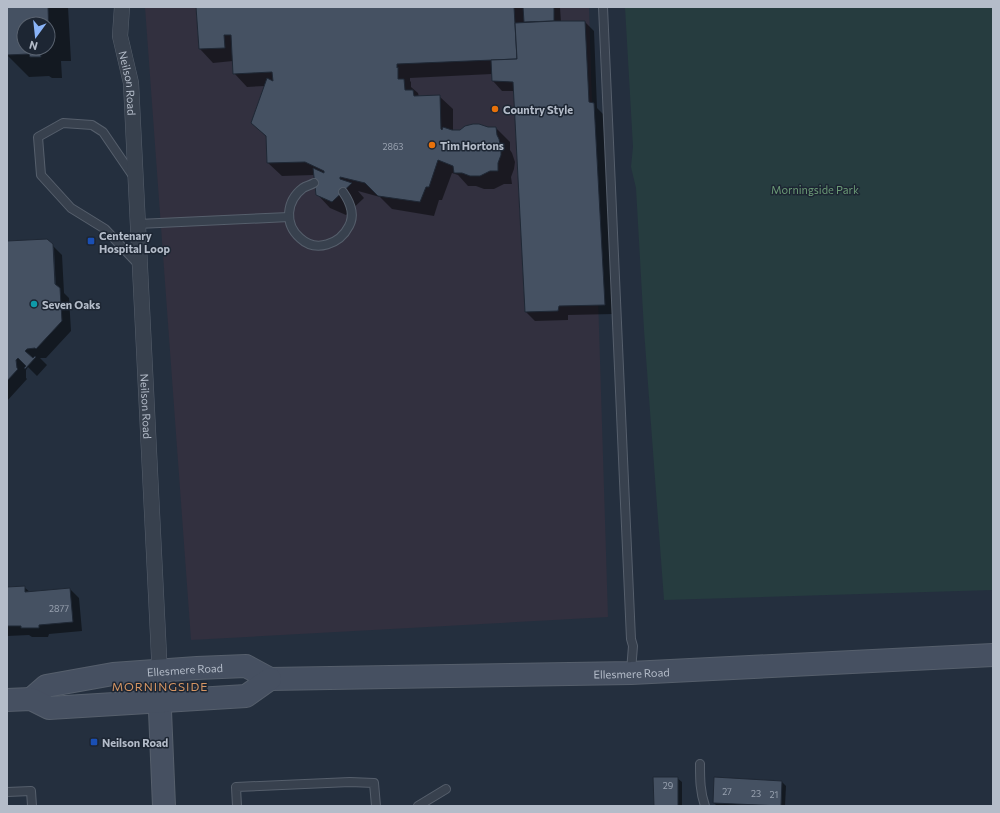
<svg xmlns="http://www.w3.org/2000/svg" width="1000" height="813" font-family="Commissioner,sans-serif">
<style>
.medical{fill:#32303f}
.green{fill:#263c3f}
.shadow{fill:#0007;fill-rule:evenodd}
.building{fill:#455162;stroke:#1f2835}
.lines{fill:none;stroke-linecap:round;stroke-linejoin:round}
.lane-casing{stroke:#565f6c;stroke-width:10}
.street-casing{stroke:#565f6c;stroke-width:16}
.secondary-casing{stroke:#565f6c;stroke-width:24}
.lane{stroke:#38414e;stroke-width:8}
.street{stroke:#38414e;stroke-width:15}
.secondary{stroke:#465061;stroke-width:22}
.food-dot{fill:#e8710a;stroke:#1d2633;stroke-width:1.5}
.transit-dot{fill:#1a4fb4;stroke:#1d2633;stroke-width:1.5}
.culture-dot{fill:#0f9aa8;stroke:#1d2633;stroke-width:1.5}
.labels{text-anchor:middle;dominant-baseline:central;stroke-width:3;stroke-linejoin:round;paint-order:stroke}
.number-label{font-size:9px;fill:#98a1af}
.street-label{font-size:11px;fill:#b4bcc9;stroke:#1d2633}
.poi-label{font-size:11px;font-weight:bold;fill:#b4bcc9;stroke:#1d2633;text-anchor:start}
.park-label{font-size:11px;fill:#6b9a76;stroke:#1d2633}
.neighbourhood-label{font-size:12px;letter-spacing:1px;fill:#d59563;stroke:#1d2633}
</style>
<rect width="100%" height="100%" fill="#242f3e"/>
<!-- medical -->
<polygon class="medical" points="145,7 589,7 608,617 191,640"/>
<!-- green -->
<polygon class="green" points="625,7 993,7 993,590 664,600 644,330 636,188 631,167 633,147"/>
<!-- shadow -->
<g class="shadow">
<path d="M 7,7 L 68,7 L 71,61 L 61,61 L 62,78 L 52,78 L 49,76 L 29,77 L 7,55 ZM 24,24 L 48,24 L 48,48 L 24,48 Z"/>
<polygon points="197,7 560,7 561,22 585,22 594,31 597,108 603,114 614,314 568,315 568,320 535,321 526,312 515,91 502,91 493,81 492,74 410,78 410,81 411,82 411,87 418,93 419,97 439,96 453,109 453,131 496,128 510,142 510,150 512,153 515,162 514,169 511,177 512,184 504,184 494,189 484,189 476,186 468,186 458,175 452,173 442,200 439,200 434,216 392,209 380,197 358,191 364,198 346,215 330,208 317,194 314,175 282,176 268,163 267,137 252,123 265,86 247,87 234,73 233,61 213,63 200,49"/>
<path d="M 7,242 L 52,245 L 62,255 L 64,293 L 69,298 L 71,331 L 46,358 L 40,358 L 47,365 L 37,376 L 28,367 L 26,370 L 26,378 L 27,379 L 7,401 ZM 52,248 L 54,248 L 56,289 L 54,289 Z"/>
<polygon points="24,587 31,593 70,589 79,598 82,631 49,634 48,637 32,637 29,635 7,636 7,588"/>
<polygon points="677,778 682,782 682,806 654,806"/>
<polygon points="782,782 786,786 785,806 717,806 714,803"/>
</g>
<!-- building -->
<g class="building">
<polygon points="7,7 48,7 49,39 48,40 48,24 24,24 24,48 40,48 41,57 30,57 29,54 7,55"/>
<polygon points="196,7 514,7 517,59 397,64 397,68 398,67 398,79 404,79 405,90 413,90 414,96 440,95 441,129 442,130 443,127 452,130 460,130 465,126 473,124 479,124 488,127 496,127 497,135 499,139 501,148 501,155 498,163 498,171 490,171 480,176 470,176 462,173 454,173 453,166 438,160 429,187 426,187 420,202 378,196 365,183 340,177 340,179 352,183 332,202 316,195 313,168 324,173 324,171 305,162 267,163 266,136 251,123 267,78 273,81 272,72 233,74 231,35 224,35 225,48 199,49"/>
<polygon points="523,7 554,7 554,21 524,22"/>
<polygon points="554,21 585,21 589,102 594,103 605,305 559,306 558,311 525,312 513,82 492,81 491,60 517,59 515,23"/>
<polygon points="47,239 53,244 55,284 60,288 62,321 36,349 35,348 27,349 25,351 33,358 35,356 36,357 25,369 24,368 26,366 18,358 16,360 17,368 18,369 7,381 7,241"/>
<polygon points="25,586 25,592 70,588 73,622 39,625 39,628 21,628 21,626 7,626 7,587"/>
<polygon points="653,777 678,777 678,806 654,806"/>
<polygon points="714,777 782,781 781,806 713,803"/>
</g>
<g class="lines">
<defs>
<g id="lane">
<polyline points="603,7 631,639 633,646 631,671"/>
<polyline points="133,176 103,132 92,125 63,123 38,137 41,175 71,208 105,229 139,265"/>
<path d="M 314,183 C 311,185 306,186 303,188 C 286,201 284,224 300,238 C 316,253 340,244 349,226 C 355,215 350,202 343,192"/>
<polyline points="138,224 289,217"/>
<path d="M 700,764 C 700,779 700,792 705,806"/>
<polyline points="7,792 31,791 32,806"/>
<polyline points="237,806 236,787 350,782 374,783 376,806"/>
<polyline points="418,806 446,789"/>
</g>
<g id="street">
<path id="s1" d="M 122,7 L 120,36 L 131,83 L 159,656 L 159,670"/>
</g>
<g id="secondary">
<polyline points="159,687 164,806"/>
<path id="s2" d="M 31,699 L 46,686 L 113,674 L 197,668 L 246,666 L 270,679 L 631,673 L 993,655"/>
<polyline points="7,700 31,699 49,708 246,696 270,679"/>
</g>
</defs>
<!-- lane casing -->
<use href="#lane" class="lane-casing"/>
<!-- street casing -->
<use href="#street" class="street-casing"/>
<!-- secondary casing -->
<use href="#secondary" class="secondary-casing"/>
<!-- lane -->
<use href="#lane" class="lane"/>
<!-- street -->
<use href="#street" class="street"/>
<!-- secondary -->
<use href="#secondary" class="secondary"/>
</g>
<!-- markers -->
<g class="food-dot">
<circle cx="495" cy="109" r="4"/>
<circle cx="432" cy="145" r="4"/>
</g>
<g class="transit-dot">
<rect x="87" y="237" width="8" height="8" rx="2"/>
<rect x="90" y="738" width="8" height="8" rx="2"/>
</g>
<circle class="culture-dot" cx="34" cy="304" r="4"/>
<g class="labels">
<!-- number labels -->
<g class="number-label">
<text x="393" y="146">2863</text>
<text x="59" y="608">2877</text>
<text x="668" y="785">29</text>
<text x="727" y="791">27</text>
<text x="756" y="793">23</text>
<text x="774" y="794">21</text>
</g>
<!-- street labels -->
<g class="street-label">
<text stroke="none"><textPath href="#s1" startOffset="77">Neilson Road</textPath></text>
<text stroke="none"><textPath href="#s1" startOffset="401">Neilson Road</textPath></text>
<text stroke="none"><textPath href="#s2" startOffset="160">Ellesmere Road</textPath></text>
<text stroke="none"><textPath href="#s2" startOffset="610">Ellesmere Road</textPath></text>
</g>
<!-- poi labels -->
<g class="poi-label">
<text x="503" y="109">Country Style</text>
<text x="440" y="145">Tim Hortons</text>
<text x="99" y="235">Centenary<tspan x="99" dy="13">Hospital Loop</tspan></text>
<text x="42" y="304">Seven Oaks</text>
<text x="102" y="742">Neilson Road</text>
</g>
<!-- park labels -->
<g class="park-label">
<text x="815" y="189">Morningside Park</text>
</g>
<!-- neighbourhood labels -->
<g class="neighbourhood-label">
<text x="160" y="686">MORNINGSIDE</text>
</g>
</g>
<!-- border -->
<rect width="1000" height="813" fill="none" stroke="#b4bcc9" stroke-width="16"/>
<!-- north arrow -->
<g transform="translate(36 36) rotate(195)"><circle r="19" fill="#1d2633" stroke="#59626f"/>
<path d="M0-3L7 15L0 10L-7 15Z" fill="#8ab4f8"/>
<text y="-6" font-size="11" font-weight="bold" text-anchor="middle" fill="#b4bcc9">N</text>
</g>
</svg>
